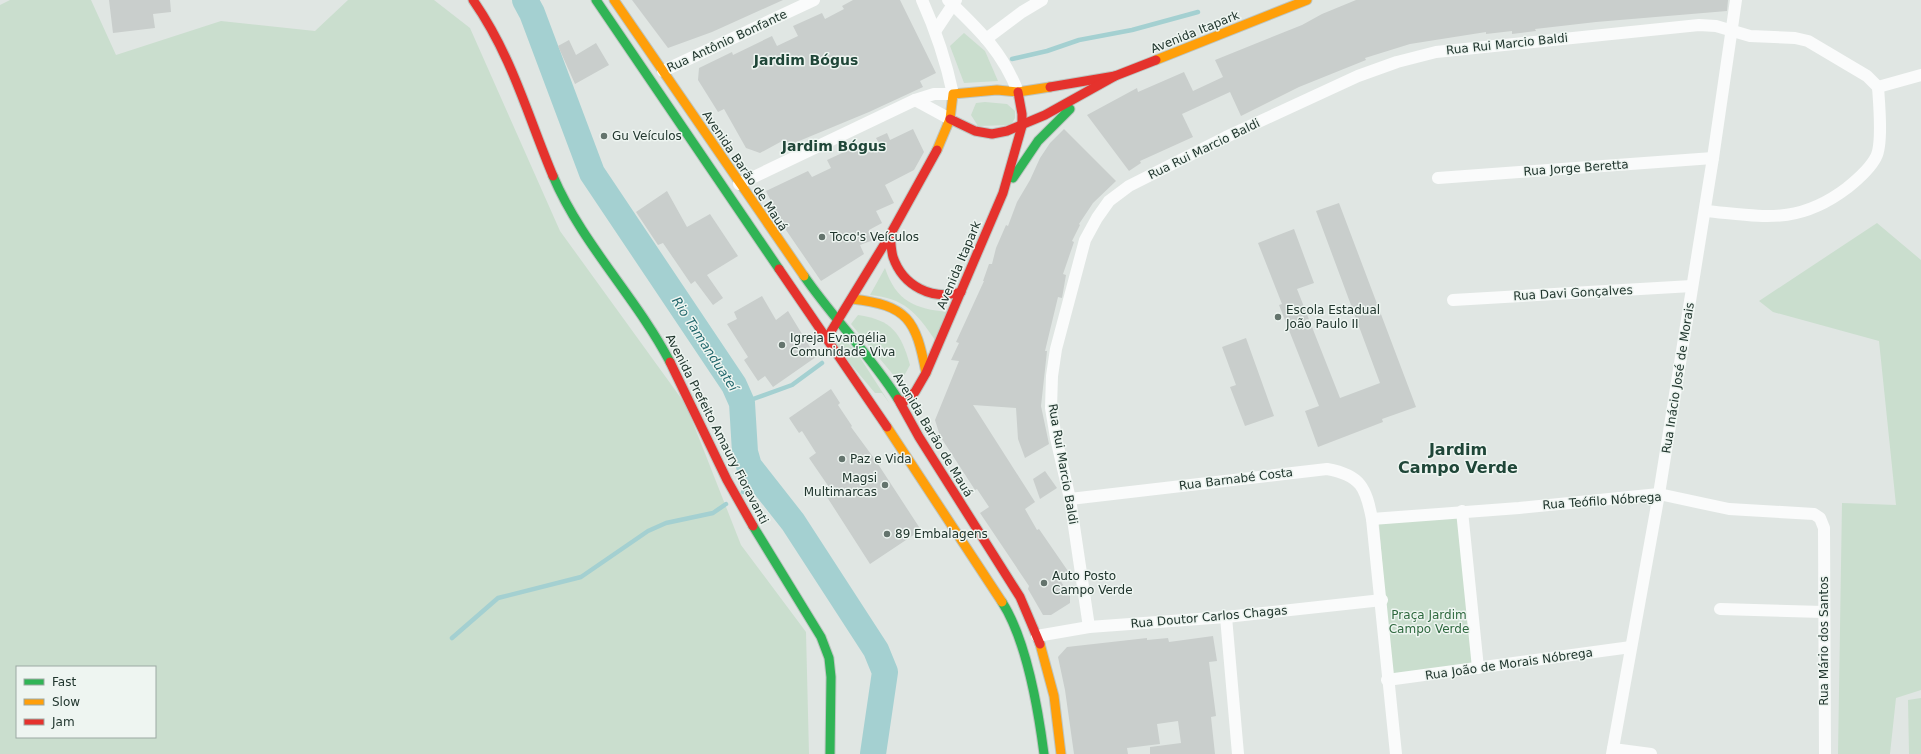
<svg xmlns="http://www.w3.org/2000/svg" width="1921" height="754" font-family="'DejaVu Sans',sans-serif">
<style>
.green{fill:#cadece;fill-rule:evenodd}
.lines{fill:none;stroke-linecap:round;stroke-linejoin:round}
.stream{stroke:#a4d0d1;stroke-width:4.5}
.river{stroke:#a4d0d1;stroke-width:26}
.building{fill:#c9cecc}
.fast-casing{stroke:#bdc5c1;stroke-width:11}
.slow-casing{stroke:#bdc5c1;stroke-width:11}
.jam-casing{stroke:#bdc5c1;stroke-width:11}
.street{stroke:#fafbfb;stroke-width:12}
.fast{stroke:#30b455;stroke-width:9}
.slow{stroke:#ff9f0a;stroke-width:9}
.jam{stroke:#e5322d;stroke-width:9}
.poi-dot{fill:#64746d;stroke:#eef5f1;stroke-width:1.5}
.labels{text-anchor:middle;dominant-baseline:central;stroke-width:3;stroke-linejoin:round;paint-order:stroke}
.street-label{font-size:12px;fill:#21362e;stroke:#eef5f1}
.poi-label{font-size:12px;fill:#21362e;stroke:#eef5f1;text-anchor:start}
.park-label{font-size:12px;fill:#2f693f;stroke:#eef5f1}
.water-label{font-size:13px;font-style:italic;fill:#21676c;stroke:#eef5f1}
.quarter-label{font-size:14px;font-weight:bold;fill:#1f4638;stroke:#eef5f1}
.district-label{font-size:16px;font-weight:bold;fill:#1f4638;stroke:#eef5f1}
</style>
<rect width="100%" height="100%" fill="#e0e6e3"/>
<!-- green -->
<g class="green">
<path d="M 10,0 L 91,0 L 116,55 L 221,21 L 315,31 L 348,0 L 434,0 L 470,28 L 560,231 L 686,405 L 741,545 L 806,632 L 809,754 L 0,754 L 0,5 ZM 17,667 L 155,667 L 155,737 L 17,737 Z"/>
<polygon points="964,33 985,51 998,81 964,83 950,46"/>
<polygon points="985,102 1007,104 1015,111 1015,118 1011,125 978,126 971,115 976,103"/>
<polygon points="1877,223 1921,260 1921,690 1896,698 1890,754 1838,754 1842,503 1896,505 1879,341 1773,312 1759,301"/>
<path d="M 885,268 C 896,301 915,309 948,312 L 935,340 C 917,313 904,298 870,295 Z"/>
<path d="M 858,315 C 892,320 901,333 910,365 L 900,383 L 851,324 Z"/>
<polygon points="843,337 859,356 890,404 882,393 875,393 834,344"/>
<polygon points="1459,515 1475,665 1391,675 1379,523"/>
<polygon points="1921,698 1921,754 1909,754 1908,700"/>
</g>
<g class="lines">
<!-- stream -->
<g class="stream">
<polyline points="1012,59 1047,51 1079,40 1132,30 1198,12"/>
<polyline points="742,403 792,385 822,363"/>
<polyline points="743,492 765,487"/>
<polyline points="452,638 498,598 581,577 648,531 666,523 713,513 726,504"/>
</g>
<!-- river -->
<polyline class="river" points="525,0 532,13 592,173 734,385 742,403 745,452 749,466 793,522 876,650 885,672 873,754"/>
</g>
<!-- building -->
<g class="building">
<polygon points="109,0 170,0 171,12 153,14 155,28 113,33"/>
<polygon points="632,0 783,0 712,32 668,48"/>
<polygon points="853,0 900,0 936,73 920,81 923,87 869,112 787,146 784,140 760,153 746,148 724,109 718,112 698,80 699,68 732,52 733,55 772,36 777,46 798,36 793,26 822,13 825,19 844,9 842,6"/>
<polygon points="1356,0 1728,0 1727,11 1596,22 1535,29 1536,31 1512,34 1512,31 1486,34 1486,32 1410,44 1365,58 1366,60 1299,87 1241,116 1230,92 1182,114 1193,137 1140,161 1141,163 1129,171 1087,115 1137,88 1138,92 1184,72 1193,91 1223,77 1215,60 1302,25 1322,14"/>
<polygon points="569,40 576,55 596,43 609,65 575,84 558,46"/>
<polygon points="913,129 924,152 914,170 885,185 894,203 876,211 882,223 869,230 873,240 860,245 864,254 821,281 775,214 777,213 766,191 808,171 812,177 831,168 827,160 855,147 860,156 881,147 876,138 887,133 890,140"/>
<polygon points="1064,129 1116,181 1093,203 1079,224 1080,225 1072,241 1074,242 1063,274 1066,275 1062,298 1058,297 1045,351 1047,351 1041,406 1049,444 1025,458 1018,439 1016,408 973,405 1035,502 1025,509 1037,530 1039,529 1070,574 1060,580 1070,596 1070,603 1051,615 1043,615 1028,589 1029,586 980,513 989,507 977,489 975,490 940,436 935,420 959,361 951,360 959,343 956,342 984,281 983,281 989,264 992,264 996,248 1006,225 1008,226 1017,202 1030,180 1040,158 1050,143"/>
<polygon points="667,191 687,227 710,214 738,256 707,275 723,298 713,305 695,281 691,284 663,243 658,245 636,212"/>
<polygon points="1339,203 1416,407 1382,419 1383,422 1318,447 1305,411 1319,406 1279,305 1282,304 1258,243 1294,229 1314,283 1297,289 1340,398 1380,383 1316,211"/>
<polygon points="762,296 776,320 788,311 816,357 773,387 765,376 758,381 744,360 748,357 727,324 737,319 734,312"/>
<polygon points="1246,338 1274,416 1245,426 1230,387 1236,385 1222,347"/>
<polygon points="831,389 840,403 838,405 852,426 851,427 876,461 921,530 870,564 827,497 833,493 809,458 816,453 802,431 799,433 789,418"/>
<polygon points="1045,471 1057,488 1040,499 1033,479"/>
<polygon points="1213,636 1217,661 1209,662 1216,716 1211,717 1215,754 1150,754 1150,747 1181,743 1178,721 1157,724 1160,744 1127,748 1128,754 1074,754 1065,690 1058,657 1067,647 1147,638 1147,640 1168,638 1169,642"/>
</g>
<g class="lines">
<defs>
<g id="fast">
<polyline points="596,0 779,269"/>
<path d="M 553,176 C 582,244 636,297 670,362"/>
<polyline points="1013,178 1038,141 1070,109"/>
<path d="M 804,276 C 833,318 870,355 898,399"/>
<polyline points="753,526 821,637 829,658 831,677 830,754"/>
<path d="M 1002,602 C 1027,641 1038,708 1044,754"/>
</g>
<g id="slow">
<polyline points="614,0 804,276"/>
<polyline points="1156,60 1307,0"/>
<polyline points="937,150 950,119 953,94 997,90 1018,92 1050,87"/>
<path d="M 852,299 C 908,305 916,320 926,373"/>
<polyline points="887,427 1002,602"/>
<polyline points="1040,644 1054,696 1061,754"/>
</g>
<g id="jam">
<path d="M 473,0 C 512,56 527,114 553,176"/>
<polyline points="1050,87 1115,76"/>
<polyline points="950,119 975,131 992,134 1007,131 1045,115 1115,76 1156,60"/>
<path d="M 890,235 C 891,242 891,250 893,257 C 903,286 932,301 961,292"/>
<polyline points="779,269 887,427"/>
<polyline points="827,338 890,235 937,150"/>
<polyline points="670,362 727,480 753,526"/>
<polyline points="898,399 919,437 1020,597 1040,644"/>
<polyline points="901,404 915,392 926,373 1003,193 1022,126 1022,114 1018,92"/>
</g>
</defs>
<!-- fast casing -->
<use href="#fast" class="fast-casing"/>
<!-- slow casing -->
<use href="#slow" class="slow-casing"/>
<!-- jam casing -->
<use href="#jam" class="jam-casing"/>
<!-- street -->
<g class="street">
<path d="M 948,0 C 979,30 1002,51 1018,92"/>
<polyline points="936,30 956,0"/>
<polyline points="986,39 1022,12 1042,0"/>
<polyline points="663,71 814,0"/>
<polyline points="915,100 950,119"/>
<polyline points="1438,178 1713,158"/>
<path d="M 739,184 L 915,100 L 934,94 L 953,94 C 946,61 936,31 922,0"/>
<path d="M 1705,211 C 1762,216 1797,226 1847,188 C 1857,180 1870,169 1876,157 C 1883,144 1879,102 1878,87 L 1921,75"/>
<polyline points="1453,300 1692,286"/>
<path d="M 1070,499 L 1327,469 C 1361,475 1366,488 1372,519 L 1396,754"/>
<polyline points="1462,511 1478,668"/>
<polyline points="1372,519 1519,508 1659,494 1729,509 1814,514 1820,518 1824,528 1825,754"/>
<polyline points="1720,609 1823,612"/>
<polyline points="1226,617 1238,754"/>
<polyline points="1089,627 1070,499 1056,438 1051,408 1052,376 1056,349 1085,240 1097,218 1109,201 1129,186 1226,137 1358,76 1397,62 1436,52 1699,25 1716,26 1750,36 1795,38 1808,41 1867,76 1878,87"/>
<polyline points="1037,636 1089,627 1226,617 1382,600"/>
<polyline points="1387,680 1631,647"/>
<polyline points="1613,749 1651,754"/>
<polyline points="1612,754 1659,494 1713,158 1736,0"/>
</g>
<!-- fast -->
<use href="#fast" class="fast"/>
<!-- slow -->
<use href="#slow" class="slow"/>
<!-- jam -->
<use href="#jam" class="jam"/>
</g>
<!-- markers -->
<g class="poi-dot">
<circle cx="604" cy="136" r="4"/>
<circle cx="822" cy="237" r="4"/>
<circle cx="1278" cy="317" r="4"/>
<circle cx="782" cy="345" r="4"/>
<circle cx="842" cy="459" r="4"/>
<circle cx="885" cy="485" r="4"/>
<circle cx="887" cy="534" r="4"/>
<circle cx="1044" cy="583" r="4"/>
</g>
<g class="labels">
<!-- street labels -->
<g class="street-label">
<text transform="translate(1195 32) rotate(-22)">Avenida Itapark</text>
<text transform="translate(727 41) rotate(-25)">Rua Antônio Bonfante</text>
<text transform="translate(1507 44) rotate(-6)">Rua Rui Marcio Baldi</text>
<text transform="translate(1204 149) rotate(-26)">Rua Rui Marcio Baldi</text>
<text transform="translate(1576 168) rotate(-4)">Rua Jorge Beretta</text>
<text transform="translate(745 171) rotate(56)">Avenida Barão de Mauá</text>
<text transform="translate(959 265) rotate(-67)">Avenida Itapark</text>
<text transform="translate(1573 293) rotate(-3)">Rua Davi Gonçalves</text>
<text transform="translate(1678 378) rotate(-81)">Rua Inácio José de Morais</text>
<text transform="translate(717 429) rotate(63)">Avenida Prefeito Amaury Fioravanti</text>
<text transform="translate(933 435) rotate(59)">Avenida Barão de Mauá</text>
<text transform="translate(1063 464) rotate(80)">Rua Rui Marcio Baldi</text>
<text transform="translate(1236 479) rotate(-7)">Rua Barnabé Costa</text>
<text transform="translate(1602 501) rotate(-4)">Rua Teófilo Nóbrega</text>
<text transform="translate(1209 617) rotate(-5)">Rua Doutor Carlos Chagas</text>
<text transform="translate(1824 641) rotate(-90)">Rua Mário dos Santos</text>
<text transform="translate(1509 664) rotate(-8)">Rua João de Morais Nóbrega</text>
</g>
<!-- poi labels -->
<g class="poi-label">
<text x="612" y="136">Gu Veículos</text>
<text x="830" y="237">Toco's Veículos</text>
<text x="1286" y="310">Escola Estadual<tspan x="1286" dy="14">João Paulo II</tspan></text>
<text x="790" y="338">Igreja Evangélia<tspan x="790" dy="14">Comunidade Viva</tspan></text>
<text x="850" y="459">Paz e Vida</text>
<text x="877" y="478" text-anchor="end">Magsi<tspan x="877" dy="14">Multimarcas</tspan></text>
<text x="895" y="534">89 Embalagens</text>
<text x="1052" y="576">Auto Posto<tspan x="1052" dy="14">Campo Verde</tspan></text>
</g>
<!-- park labels -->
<g class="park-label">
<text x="1429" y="615">Praça Jardim<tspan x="1429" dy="14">Campo Verde</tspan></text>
</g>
<!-- water labels -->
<g class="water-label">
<text transform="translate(705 344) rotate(57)">Rio Tamanduateí</text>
</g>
<!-- quarter labels -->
<g class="quarter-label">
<text x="806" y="60">Jardim Bógus</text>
<text x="834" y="146">Jardim Bógus</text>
</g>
<!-- district labels -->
<g class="district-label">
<text x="1458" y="449">Jardim<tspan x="1458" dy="18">Campo Verde</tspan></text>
</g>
</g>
<!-- legend -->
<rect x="16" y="666" width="140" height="72" fill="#eef5f1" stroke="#9ca9a3"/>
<rect x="24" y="679" width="20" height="6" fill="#30b455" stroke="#9ca9a3"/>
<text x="52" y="686" font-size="12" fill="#21362e">Fast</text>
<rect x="24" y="699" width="20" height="6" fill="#ff9f0a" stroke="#9ca9a3"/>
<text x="52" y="706" font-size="12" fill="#21362e">Slow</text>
<rect x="24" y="719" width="20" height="6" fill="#e5322d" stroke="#9ca9a3"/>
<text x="52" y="726" font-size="12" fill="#21362e">Jam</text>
</svg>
